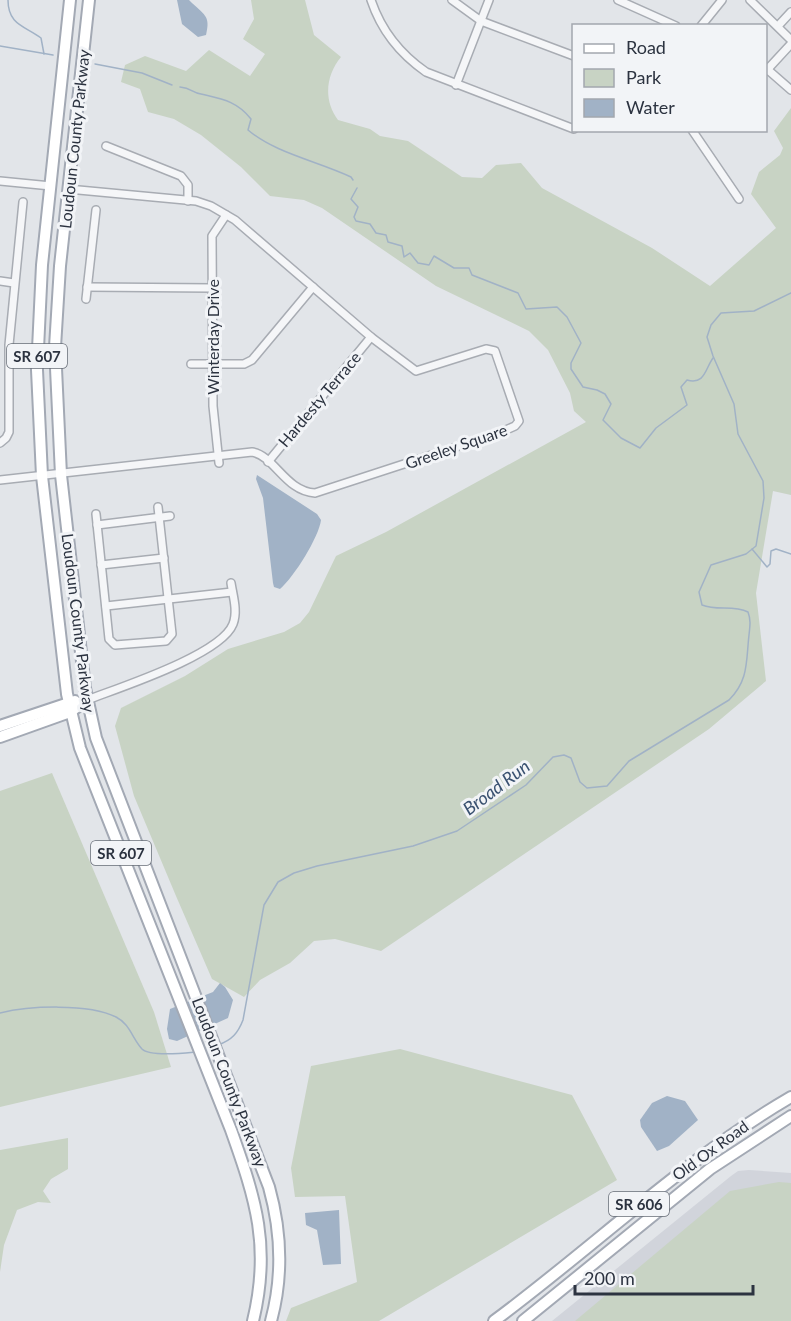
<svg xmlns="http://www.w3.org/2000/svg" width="791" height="1321" font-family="Lato,sans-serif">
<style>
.built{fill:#d1d4db}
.green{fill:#c8d3c4}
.water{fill:#a1b2c6}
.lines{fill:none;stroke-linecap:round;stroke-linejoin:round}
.stream{stroke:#a1b2c6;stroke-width:1.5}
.street-casing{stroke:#a8acb3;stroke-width:10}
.primary-casing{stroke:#a3a9b4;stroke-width:14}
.street{stroke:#f5f6f8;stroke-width:7}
.primary{stroke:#fff;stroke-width:10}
.labels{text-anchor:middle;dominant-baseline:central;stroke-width:6;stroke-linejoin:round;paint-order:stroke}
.shield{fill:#f2f4f7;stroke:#676d77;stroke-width:1.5}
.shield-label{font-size:15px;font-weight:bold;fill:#2c3340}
.street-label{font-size:16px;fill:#2c3340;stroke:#f2f4f7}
.water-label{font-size:18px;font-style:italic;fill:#395170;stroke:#f2f4f7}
</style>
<rect width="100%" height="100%" fill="#e2e5e9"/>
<!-- built -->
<polygon class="built" points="749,1170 791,1173 791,1321 552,1321 731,1176 738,1171"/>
<!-- green -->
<g class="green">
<path d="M 251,0 L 305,0 L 314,35 L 341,57 C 326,75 323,100 338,120 L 370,129 L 380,136 L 408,141 L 462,177 L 482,178 L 496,165 L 521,163 L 542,188 L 652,248 L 710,286 L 776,228 L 751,194 L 759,172 L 780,155 L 783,148 L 774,131 L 791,108 L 791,495 L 773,491 L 756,593 L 766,681 L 709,729 L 381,951 L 335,939 L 314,941 L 290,963 L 260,980 L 244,997 L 212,979 L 176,896 L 134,796 L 115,726 L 121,708 L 185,676 L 228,649 L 284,632 L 300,623 L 309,612 L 336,556 L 386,532 L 586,422 L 574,411 L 570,393 L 548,350 L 529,331 L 436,286 L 322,208 L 304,200 L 270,196 L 241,167 L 201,135 L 174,119 L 148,112 L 140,89 L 121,82 L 125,65 L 145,56 L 186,71 L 209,50 L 250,76 L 265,54 L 243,39 L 254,19 Z"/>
<polygon points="52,773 154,1012 171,1067 0,1107 0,791"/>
<polygon points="400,1049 572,1095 617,1180 379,1321 286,1321 291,1308 357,1282 345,1196 295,1197 291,1168 311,1066"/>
<polygon points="68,1138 68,1169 51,1179 43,1191 51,1203 38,1202 17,1210 4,1245 0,1272 0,1150"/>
<polygon points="779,1182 791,1183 791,1321 575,1321 730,1191"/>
</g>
<!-- water -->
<g class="water">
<path d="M 177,0 L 189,0 C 204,15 211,15 206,35 L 198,37 L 182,24 Z"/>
<path d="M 257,475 L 317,514 L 321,520 C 319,537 294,577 280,589 L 274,587 L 273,583 L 263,498 L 256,479 Z"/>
<polygon points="220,983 225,987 233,1000 228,1018 177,1041 169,1039 167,1029 170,1009 213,992"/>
<polygon points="667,1096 685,1101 698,1120 669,1146 657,1151 641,1127 640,1120 652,1103"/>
<polygon points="339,1210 341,1264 323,1265 317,1230 306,1225 305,1213"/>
</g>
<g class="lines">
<!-- stream -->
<g class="stream">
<path d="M 8,0 C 8,25 25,26 41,38 L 44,54"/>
<polyline points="0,46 53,55"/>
<polyline points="95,64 142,73 172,85"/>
<path d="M 180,87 C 192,88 192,93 201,94 C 222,99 237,101 251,119 L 248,130 C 275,153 317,161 351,177 L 353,180"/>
<path d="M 357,188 L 351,199 L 358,207 L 354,217 L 356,221 L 370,224 L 376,233 L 386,235 L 388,242 L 402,246 L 404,257 L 410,253 L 418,263 L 429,265 L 434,256 L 454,268 L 469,268 L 472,275 L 518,293 L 526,309 L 557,307 L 567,317 L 581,343 L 571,363 L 571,369 L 583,387 L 597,390 L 605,394 L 611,404 L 603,420 L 621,438 L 640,448 L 656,428 L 687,405 L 681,387 L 687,380 C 705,385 705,369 713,358"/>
<polyline points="752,549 767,567 770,564 771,551 776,549 791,554"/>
<path d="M 0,1013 C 28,1006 89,1003 116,1017 C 130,1024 132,1038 142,1049 C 150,1057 185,1053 196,1052"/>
<path d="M 218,1045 C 232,1040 238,1033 243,1020 L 264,905 L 278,882 L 294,873 L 317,866 L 413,846 L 457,831 L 526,785 L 553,757 L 564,755 L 571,758 L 580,782 L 587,788 L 607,786 L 629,761 L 729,700 C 749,680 746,661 749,635 C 750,626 751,620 748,612 C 733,605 717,611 702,605 L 699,592 L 711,565 L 746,554 L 756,546 L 764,498 L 763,481 L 738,434 L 734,404 L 713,356 L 707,337 L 711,325 L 721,313 L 754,311 L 791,293"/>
</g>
<defs>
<g id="street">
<path d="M 371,0 C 381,30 400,54 426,72 L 574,129"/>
<polyline points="452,0 481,21 574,56"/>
<polyline points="618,0 676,26"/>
<polyline points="750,0 791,40"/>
<polyline points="701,26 722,0"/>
<polyline points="778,26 791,12"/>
<polyline points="767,69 791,90"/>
<polyline points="766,71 791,44"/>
<polyline points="456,85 489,0"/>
<polyline points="692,130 739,199"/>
<polyline points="106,146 181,176 188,185 188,201"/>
<polyline points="0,181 51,186"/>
<polyline points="0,281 14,283"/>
<polyline points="87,287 212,288"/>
<polyline points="86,299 96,210"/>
<polyline points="191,364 244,364 252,360 313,287"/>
<polyline points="0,443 6,438 9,432 9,345 23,202"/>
<polyline points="268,462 371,337"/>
<polyline points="219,463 213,406 212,236 226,215"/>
<path d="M 0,480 L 252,452 C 275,456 285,491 315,493 L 499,433 L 515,426 L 519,421 L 495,351 L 486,349 L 416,371 L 371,337 L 235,220 L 211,206 L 196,201 L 68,189"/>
<polyline points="96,514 109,639 115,645 166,641 172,634 158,507"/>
<polyline points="97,525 170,516"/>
<polyline points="101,565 164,558"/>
<polyline points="106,606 232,592"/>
<path d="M 87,700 C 118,688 221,655 233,624 C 238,611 233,596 231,583"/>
</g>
<g id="primary">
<path d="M 70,0 L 42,265 L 37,370 L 42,476 L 67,694 L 80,748 L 231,1130 C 256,1200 271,1247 253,1321"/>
<path d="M 89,0 L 60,266 L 55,347 L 61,475 L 85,688 L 96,738 L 269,1187 C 281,1230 283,1277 271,1321"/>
<polyline points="0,726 75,701"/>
<polyline points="0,737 70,712 87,700"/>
<path d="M 494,1321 C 594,1247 683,1160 791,1097"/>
<polyline points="523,1321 710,1169 791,1116"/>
</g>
</defs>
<!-- street casing -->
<use href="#street" class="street-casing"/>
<!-- primary casing -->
<use href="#primary" class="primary-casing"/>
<!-- street -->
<use href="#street" class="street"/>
<!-- primary -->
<use href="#primary" class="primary"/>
</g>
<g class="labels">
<!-- shield labels -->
<g class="shield">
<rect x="7" y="344" width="60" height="24" rx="4.5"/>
<rect x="91" y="841" width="60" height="24" rx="4.5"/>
<rect x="609" y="1192" width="60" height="24" rx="4.5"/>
</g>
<g class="shield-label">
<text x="37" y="356">SR 607</text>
<text x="121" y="853">SR 607</text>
<text x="639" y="1204">SR 606</text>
</g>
<!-- street labels -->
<g class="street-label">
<text transform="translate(74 139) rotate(-84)">Loudoun County Parkway</text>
<text transform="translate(212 337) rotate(-90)">Winterday Drive</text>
<text transform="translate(319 399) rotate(-50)">Hardesty Terrace</text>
<text transform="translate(456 446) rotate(-19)">Greeley Square</text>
<text transform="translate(79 623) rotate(83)">Loudoun County Parkway</text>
<text transform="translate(230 1082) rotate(69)">Loudoun County Parkway</text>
<text transform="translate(710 1150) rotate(-36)">Old Ox Road</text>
</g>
<!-- water labels -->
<g class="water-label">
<text transform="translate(496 787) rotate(-37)">Broad Run</text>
</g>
</g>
<!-- legend -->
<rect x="572" y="24" width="195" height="108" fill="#f2f4f7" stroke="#a3a7ae" stroke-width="1.5"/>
<rect x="584" y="44" width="30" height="9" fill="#ffffff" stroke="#a3a7ae" stroke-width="1.5"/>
<text x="626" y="54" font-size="18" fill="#2c3340">Road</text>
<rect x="584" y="69" width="30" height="18" fill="#c8d3c4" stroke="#a3a7ae" stroke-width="1.5"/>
<text x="626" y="84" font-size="18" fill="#2c3340">Park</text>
<rect x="584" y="99" width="30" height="18" fill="#a1b2c6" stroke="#a3a7ae" stroke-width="1.5"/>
<text x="626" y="114" font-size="18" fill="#2c3340">Water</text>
<!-- scale -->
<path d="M575 1285v9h178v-9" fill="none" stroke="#2c3340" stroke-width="3"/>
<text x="584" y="1285" font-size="18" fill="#2c3340" stroke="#f2f4f7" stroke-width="4.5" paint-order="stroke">200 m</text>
</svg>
